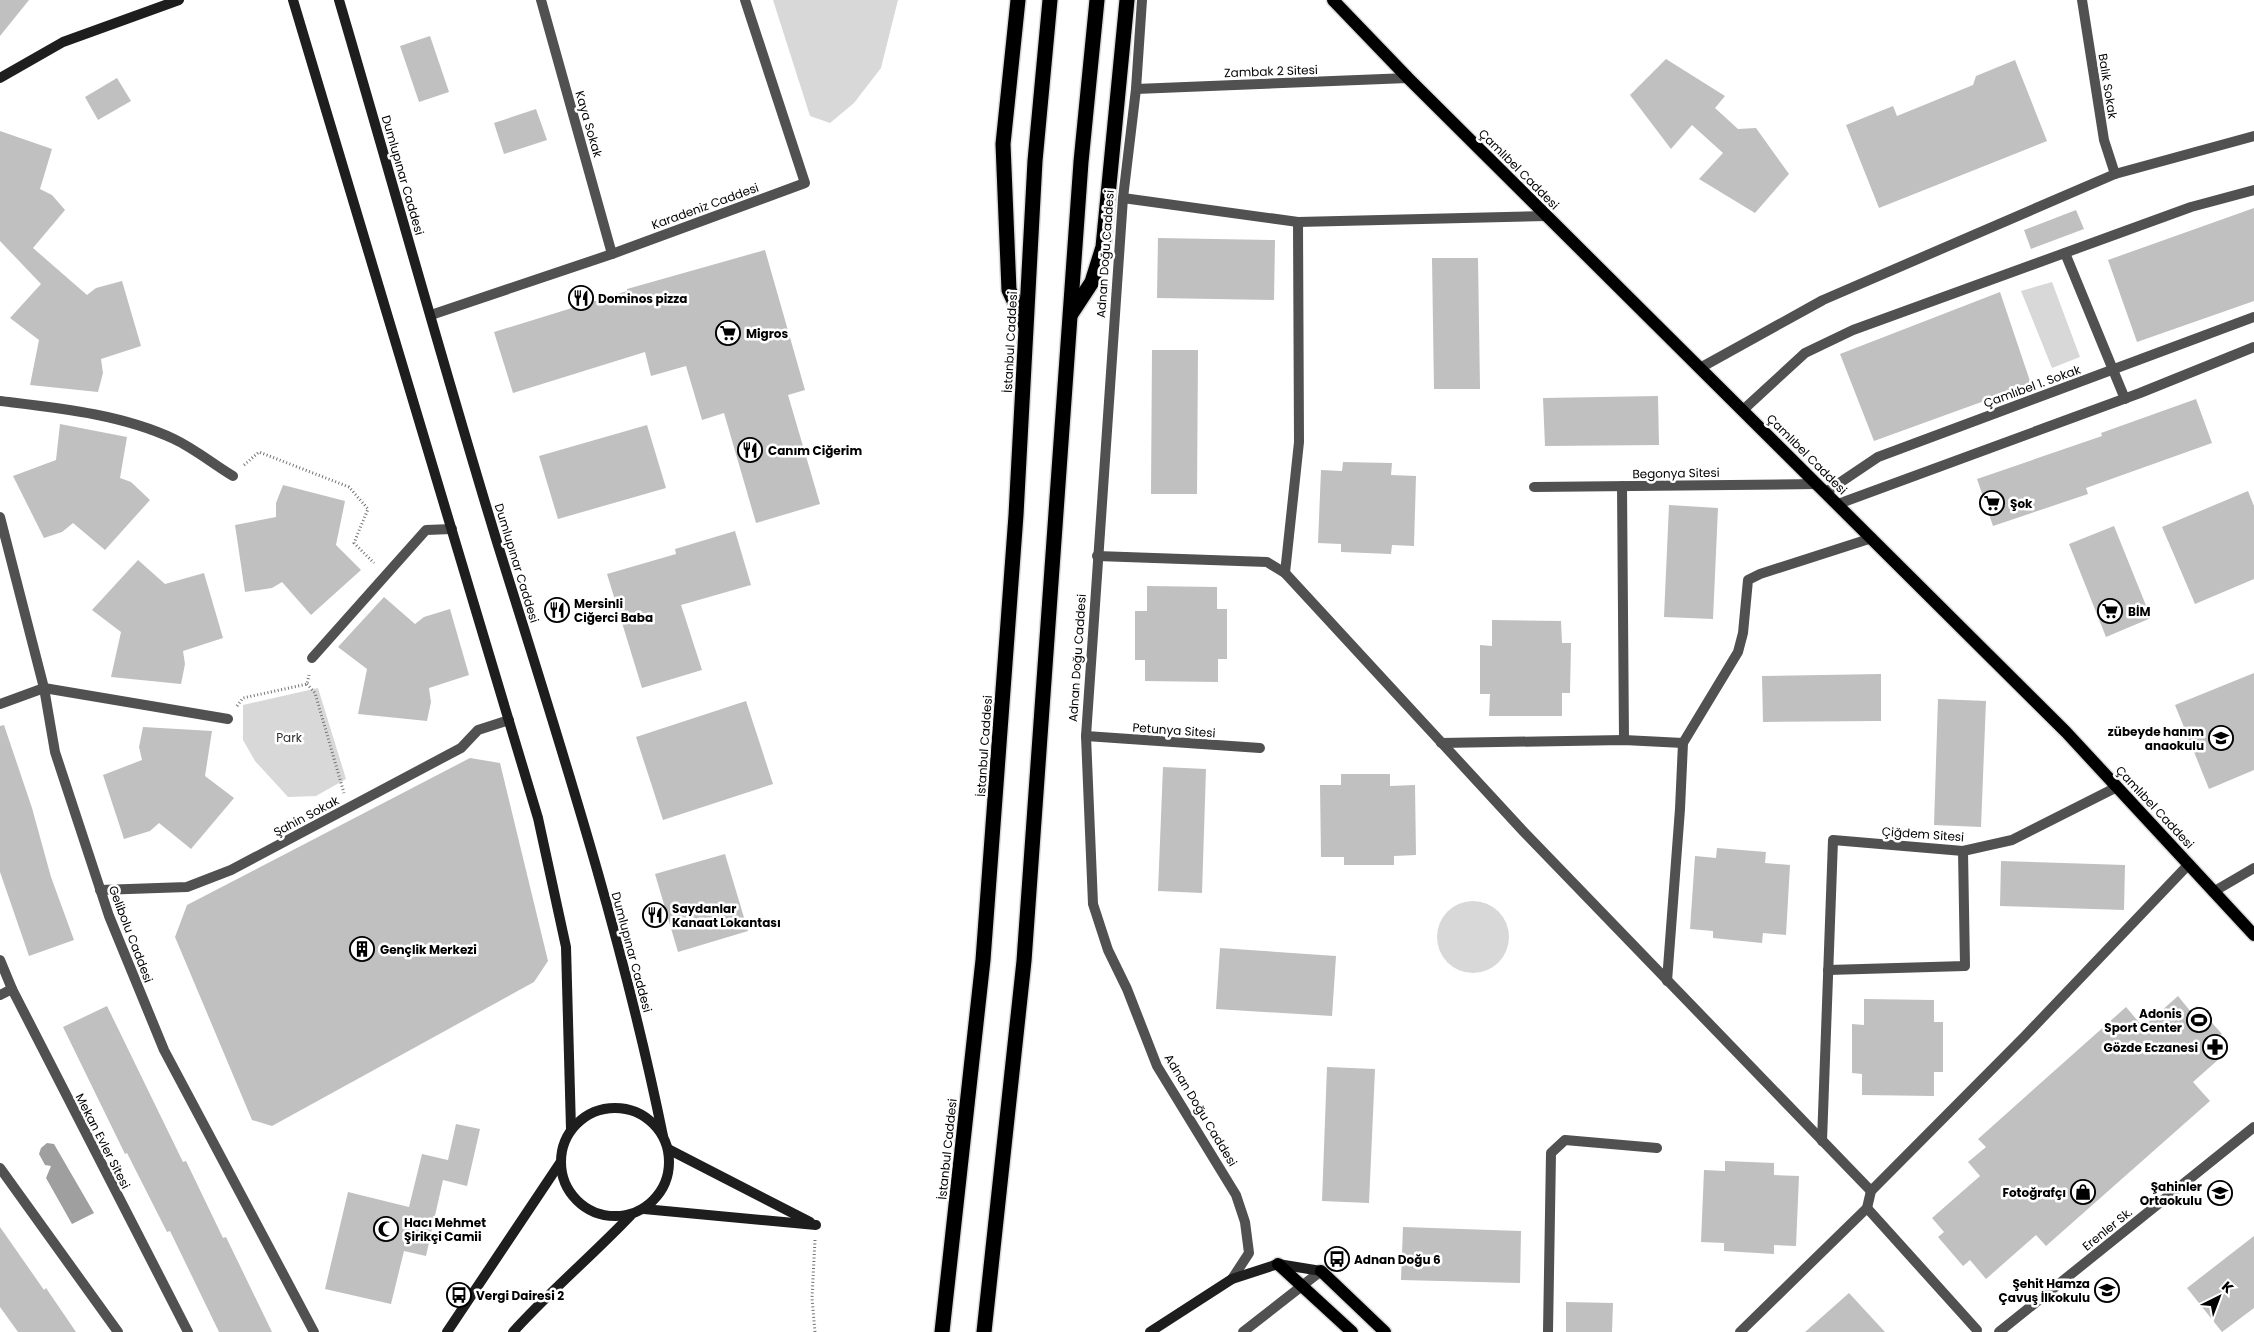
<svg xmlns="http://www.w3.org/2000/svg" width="2254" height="1332" font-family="Poppins,sans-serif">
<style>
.green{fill:#d8d8d8}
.water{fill:#9f9f9f}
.building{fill:#c0c0c0}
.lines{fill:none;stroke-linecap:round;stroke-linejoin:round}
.primary-casing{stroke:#dbdbdb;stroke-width:15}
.highway-casing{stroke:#dbdbdb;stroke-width:18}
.path{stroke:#737373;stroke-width:3;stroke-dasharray:1 2.5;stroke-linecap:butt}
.street{stroke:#515151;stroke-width:10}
.secondary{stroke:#1e1e1e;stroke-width:10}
.primary{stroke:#000;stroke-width:12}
.highway{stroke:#000;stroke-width:15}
.labels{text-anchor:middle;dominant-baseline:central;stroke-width:5;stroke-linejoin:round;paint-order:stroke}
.street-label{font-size:12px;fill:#000;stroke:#fff}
.poi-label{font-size:12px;font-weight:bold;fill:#000;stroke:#fff;text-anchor:start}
.park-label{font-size:12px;fill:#2f2f2f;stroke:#fff}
</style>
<rect width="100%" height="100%" fill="#fff"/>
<!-- green -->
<g class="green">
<polygon points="773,0 898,0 881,68 854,103 830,123 810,116"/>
<polygon points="2052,282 2080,357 2052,368 2021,291"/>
<polygon points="318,688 346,779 316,796 288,797 255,761 243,740 243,705"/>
<circle cx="1473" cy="937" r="36"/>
</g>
<!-- water -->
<polygon class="water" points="47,1143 54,1144 94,1213 72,1224 46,1178 51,1166 45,1165 39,1154 41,1148"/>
<!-- building -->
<g class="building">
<polygon points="0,0 29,0 0,36"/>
<polygon points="430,36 449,92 419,102 400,46"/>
<polygon points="1666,59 1725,96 1715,108 1738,129 1756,128 1789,174 1755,213 1699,179 1723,153 1692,125 1671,149 1630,95"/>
<polygon points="2015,60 2047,141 1879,208 1846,125 1893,106 1897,116 1973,85 1976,76"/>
<polygon points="117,78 131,101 98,120 85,97"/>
<polygon points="536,109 547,140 504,154 494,123"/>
<polygon points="0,131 52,149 40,189 52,195 65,210 33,248 87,295 96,288 122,281 141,346 101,359 103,373 98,392 30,385 39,340 10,318 41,284 0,241"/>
<polygon points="2254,208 2254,301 2137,342 2108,260"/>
<polygon points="2076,210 2084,229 2031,249 2024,230"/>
<polygon points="1158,238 1275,240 1274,300 1157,298"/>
<polygon points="765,250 805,390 788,395 820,504 756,523 724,413 702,420 686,366 651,376 645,352 513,393 494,332 627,291 627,289"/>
<polygon points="1432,258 1478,258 1480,389 1434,389"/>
<polygon points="2000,292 2031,384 1874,441 1840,354"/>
<polygon points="1152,350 1198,350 1197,494 1151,494"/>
<polygon points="1658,396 1659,445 1545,446 1543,398"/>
<polygon points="2196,399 2212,443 2086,488 2088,494 1993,526 1977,479 2102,436 2101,433"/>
<polygon points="60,424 127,437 120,478 131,482 150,500 105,550 73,523 62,532 44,538 13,476 56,460"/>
<polygon points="647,425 666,488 558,519 539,456"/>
<polygon points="1343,462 1392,463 1391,475 1416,476 1414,546 1392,545 1391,554 1341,552 1341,544 1318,543 1321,470 1342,471"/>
<polygon points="283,485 345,501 336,545 361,570 311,615 282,582 272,588 245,592 235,525 276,517 276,503"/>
<polygon points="2248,491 2254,506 2254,579 2195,604 2162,527"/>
<polygon points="1669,505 1718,508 1713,619 1664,617"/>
<polygon points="2114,526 2151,618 2106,637 2069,544"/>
<polygon points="735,531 751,585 681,605 702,670 642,688 607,574 676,554 675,549"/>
<polygon points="138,560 165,584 204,573 223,638 183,651 185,664 181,684 111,677 121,632 92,610"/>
<polygon points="1147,586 1217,587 1217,609 1227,609 1227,659 1218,659 1218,682 1145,681 1145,660 1135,660 1135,611 1147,611"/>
<polygon points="384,597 415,624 424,617 450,609 469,675 429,688 431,702 427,721 358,714 367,669 338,647"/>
<polygon points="1492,620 1561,621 1562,643 1571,643 1570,693 1562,693 1562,716 1489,716 1490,694 1480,694 1480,645 1492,646"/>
<polygon points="2254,673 2254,770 2209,789 2175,705"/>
<polygon points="1881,674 1881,721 1763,722 1762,676"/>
<polygon points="1938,699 1986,701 1981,827 1934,825"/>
<polygon points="746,701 773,784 663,820 636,737"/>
<polygon points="4,725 32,808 51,877 74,940 29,956 0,872 0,726"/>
<polygon points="143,727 212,731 205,776 234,798 191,849 159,823 150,831 124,839 103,775 142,760 139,747"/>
<polygon points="470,758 500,763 548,961 534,982 272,1126 252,1120 175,937 187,905"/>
<polygon points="1163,767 1206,769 1202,893 1158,891"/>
<polygon points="1341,774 1390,774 1390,786 1415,785 1416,855 1394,856 1394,865 1344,865 1344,857 1321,857 1320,785 1341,785"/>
<polygon points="1717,848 1766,852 1765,863 1790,865 1786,935 1763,933 1762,943 1713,938 1713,931 1690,929 1695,856 1716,858"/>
<polygon points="725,854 748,931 678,952 655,874"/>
<polygon points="2001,861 2125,865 2124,910 2000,906"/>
<polygon points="1220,948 1336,956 1332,1016 1216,1009"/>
<polygon points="2178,996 2191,1012 2197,1006 2222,1034 2216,1038 2228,1051 2193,1082 2210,1101 2046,1246 2036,1235 1986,1279 1970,1260 1963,1266 1938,1237 1944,1232 1932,1218 1980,1176 1968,1162 1986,1147 1978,1139 2126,1007 2143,1027"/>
<polygon points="1864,999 1934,1000 1934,1022 1943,1022 1943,1072 1934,1072 1934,1096 1862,1095 1862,1074 1852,1073 1852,1024 1864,1025"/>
<polygon points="107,1006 183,1162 186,1161 223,1238 226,1237 272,1332 219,1332 170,1231 167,1232 127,1153 125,1154 63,1027"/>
<polygon points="1327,1067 1375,1069 1369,1203 1322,1201"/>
<polygon points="456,1124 480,1129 467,1186 443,1180 426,1256 404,1251 391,1304 325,1289 348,1192 409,1207 422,1154 448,1160"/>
<polygon points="1725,1161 1774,1163 1774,1175 1799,1176 1796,1246 1774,1245 1774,1254 1724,1251 1724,1243 1701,1242 1704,1170 1725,1171"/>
<polygon points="0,1227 44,1290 46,1288 76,1332 18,1332 0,1307"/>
<polygon points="1403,1227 1521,1231 1520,1283 1401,1280"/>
<polygon points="2254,1236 2254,1308 2222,1332 2187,1288"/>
<polygon points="1849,1293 1885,1332 1805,1332"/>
<polygon points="1566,1302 1613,1303 1612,1332 1566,1332"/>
</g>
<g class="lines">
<defs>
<g id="primary">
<polyline points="1333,0 1408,78 2066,732 2254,935"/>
<polyline points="1278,1264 1352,1332"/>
<polyline points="1321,1271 1385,1332"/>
</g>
<g id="highway">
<polyline points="1018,0 1003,144 1009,290 1025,324"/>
<polyline points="1071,314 1092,282 1103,247 1127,0"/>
<polyline points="942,1332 983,960 1016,515 1035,161 1050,0"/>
<polyline points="984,1332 1024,961 1081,162 1097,0"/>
</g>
</defs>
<!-- primary casing -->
<use href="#primary" class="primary-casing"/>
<!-- highway casing -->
<use href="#highway" class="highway-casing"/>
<!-- path -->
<g class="path">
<polyline points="244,465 259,452 349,487 368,509 354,543 374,563"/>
<polyline points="307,684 315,693 344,793"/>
<polyline points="237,706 243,698 307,684 309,675"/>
<polyline points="815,1240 812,1298 815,1332"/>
</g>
<!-- street -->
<g class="street">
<polyline points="541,0 612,254"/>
<polyline points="1142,0 1136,89 1123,198 1086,736 1093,904 1108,950 1127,989 1157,1066 1236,1195 1245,1222 1249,1253 1232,1279"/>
<polyline points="2082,0 2104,140 2115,174"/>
<polyline points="1136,89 1408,78"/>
<polyline points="1123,198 1298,222 1547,216"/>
<polyline points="2065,253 2125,399"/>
<polyline points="431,315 612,254 805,183 745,0"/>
<polyline points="1700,368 1823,300 2115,174 2254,136"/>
<path d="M 0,401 C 58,408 121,414 174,439 C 195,449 213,464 233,476"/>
<polyline points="1743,410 1805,353 1853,330 2191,207 2254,190"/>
<polyline points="1622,486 1624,740"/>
<polyline points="1534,487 1817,484"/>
<polyline points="1826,492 1878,457 2254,317"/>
<polyline points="1838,504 2140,393 2254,347"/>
<polyline points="0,517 44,688 55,752 109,916 164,1050 314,1332"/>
<polyline points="1097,556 1267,562 1285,573 1524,832 1871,1191"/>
<polyline points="1285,573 1299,442 1298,222"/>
<polyline points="312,658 426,530 452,529"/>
<polyline points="0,704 44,688 228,719"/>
<polyline points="1086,736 1260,748"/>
<polyline points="1441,743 1624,740 1683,743"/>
<polyline points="100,890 187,887 231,870 461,748 478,730 509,720"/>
<polyline points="2213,892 2254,868"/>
<polyline points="0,960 12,989 188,1332"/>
<polyline points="1828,970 1965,966 1963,851"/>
<polyline points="1667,981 1680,809 1683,743 1738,652 1743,633 1748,580 1760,574 1872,538"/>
<polyline points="0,995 12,989"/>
<polyline points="1822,1141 1833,840 1963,851 2012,840 2117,787"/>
<polyline points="0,1168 118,1332"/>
<polyline points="1867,1208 1977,1330"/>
<polyline points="1243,1332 1321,1271"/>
<polyline points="1548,1332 1551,1153 1565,1140 1657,1148"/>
<polyline points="1740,1332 1867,1208 1871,1191 2025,1036 2189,864"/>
<polyline points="1999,1332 2254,1127"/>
</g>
<!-- secondary -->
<g class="secondary">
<polyline points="293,0 538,818 566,947 571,1129"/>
<path d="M 339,0 C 392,180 442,362 497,542 C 558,738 622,934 663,1136"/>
<polyline points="0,78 63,42 179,0"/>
<circle cx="615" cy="1162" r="54"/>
<polyline points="668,1149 810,1222"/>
<polyline points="644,1209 816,1225"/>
<polyline points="447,1332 560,1163"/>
<path d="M 513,1332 C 550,1291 593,1255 631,1215"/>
<polyline points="1150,1332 1232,1279 1278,1264 1321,1271"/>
</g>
<!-- primary -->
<use href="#primary" class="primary"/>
<!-- highway -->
<use href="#highway" class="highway"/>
</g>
<!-- icons -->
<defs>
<symbol id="restaurant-ring" viewBox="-11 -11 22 22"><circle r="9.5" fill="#fff" stroke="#000" stroke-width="1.5"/><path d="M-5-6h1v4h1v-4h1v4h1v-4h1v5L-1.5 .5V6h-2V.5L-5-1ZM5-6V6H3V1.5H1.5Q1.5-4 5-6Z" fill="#000"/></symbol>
<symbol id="supermarket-ring" viewBox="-11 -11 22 22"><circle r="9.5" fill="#fff" stroke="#000" stroke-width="1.5"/><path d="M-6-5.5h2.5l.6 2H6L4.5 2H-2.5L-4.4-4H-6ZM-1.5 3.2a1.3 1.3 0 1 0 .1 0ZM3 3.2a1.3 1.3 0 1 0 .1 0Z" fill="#000"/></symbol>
<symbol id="school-ring" viewBox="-11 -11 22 22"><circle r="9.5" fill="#fff" stroke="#000" stroke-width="1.5"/><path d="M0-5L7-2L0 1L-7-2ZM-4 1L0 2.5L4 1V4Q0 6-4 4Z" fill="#000"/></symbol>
<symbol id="building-ring" viewBox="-11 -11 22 22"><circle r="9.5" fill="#fff" stroke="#000" stroke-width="1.5"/><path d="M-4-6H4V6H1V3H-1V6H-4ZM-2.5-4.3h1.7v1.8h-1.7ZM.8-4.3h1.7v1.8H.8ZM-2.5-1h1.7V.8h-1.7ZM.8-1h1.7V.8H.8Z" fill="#000"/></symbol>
<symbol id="stadium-ring" viewBox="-11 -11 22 22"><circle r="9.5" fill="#fff" stroke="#000" stroke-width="1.5"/><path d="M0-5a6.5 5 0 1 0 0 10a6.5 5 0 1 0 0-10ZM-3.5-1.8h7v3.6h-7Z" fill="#000"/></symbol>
<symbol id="pharmacy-ring" viewBox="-11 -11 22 22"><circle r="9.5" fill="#fff" stroke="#000" stroke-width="1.5"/><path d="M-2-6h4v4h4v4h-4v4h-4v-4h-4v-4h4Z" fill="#000"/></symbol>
<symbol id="shop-ring" viewBox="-11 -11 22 22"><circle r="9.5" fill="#fff" stroke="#000" stroke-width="1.5"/><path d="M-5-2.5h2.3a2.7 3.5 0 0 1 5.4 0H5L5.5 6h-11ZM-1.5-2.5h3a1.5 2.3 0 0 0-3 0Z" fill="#000"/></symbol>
<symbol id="mosque-ring" viewBox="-11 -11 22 22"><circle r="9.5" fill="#fff" stroke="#000" stroke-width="1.5"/><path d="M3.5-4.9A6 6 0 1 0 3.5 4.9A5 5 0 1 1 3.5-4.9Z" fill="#000"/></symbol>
<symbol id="bus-ring" viewBox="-11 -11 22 22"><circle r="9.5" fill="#fff" stroke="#000" stroke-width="1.5"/><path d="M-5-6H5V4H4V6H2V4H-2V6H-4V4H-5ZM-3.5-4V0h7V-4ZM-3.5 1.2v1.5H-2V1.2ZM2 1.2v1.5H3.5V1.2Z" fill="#000"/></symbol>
</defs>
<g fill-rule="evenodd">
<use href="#restaurant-ring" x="567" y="284" width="28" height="28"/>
<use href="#supermarket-ring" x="714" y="319" width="28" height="28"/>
<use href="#restaurant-ring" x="736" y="436" width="28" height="28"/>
<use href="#supermarket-ring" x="1978" y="489" width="28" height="28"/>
<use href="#restaurant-ring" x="543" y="596" width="28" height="28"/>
<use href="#supermarket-ring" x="2096" y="597" width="28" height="28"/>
<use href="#school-ring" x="2207" y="724" width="28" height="28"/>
<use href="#restaurant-ring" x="641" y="901" width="28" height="28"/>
<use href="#building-ring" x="348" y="935" width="28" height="28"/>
<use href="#stadium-ring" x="2185" y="1006" width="28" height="28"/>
<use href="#pharmacy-ring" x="2201" y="1033" width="28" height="28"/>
<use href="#shop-ring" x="2069" y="1178" width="28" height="28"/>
<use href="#school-ring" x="2206" y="1179" width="28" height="28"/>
<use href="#mosque-ring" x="372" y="1215" width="28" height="28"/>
<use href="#bus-ring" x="1323" y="1245" width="28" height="28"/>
<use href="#school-ring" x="2093" y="1276" width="28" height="28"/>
<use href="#bus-ring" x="445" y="1281" width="28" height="28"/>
</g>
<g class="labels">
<!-- street labels -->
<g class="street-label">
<text transform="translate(1271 71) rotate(-2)">Zambak 2 Sitesi</text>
<text transform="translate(2108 86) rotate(81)">Balık Sokak</text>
<text transform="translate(589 124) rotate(74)">Kaya Sokak</text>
<text transform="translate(1519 169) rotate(45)">Çamlıbel Caddesi</text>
<text transform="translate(403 175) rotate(74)">Dumlupınar Caddesi</text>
<text transform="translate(705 206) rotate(-20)">Karadeniz Caddesi</text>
<text transform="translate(1105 254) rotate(-86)">Adnan Doğu Caddesi</text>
<text transform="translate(1010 342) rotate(-87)">İstanbul Caddesi</text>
<text transform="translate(2032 386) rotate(-20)">Çamlıbel 1. Sokak</text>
<text transform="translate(1807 454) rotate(45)">Çamlıbel Caddesi</text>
<text transform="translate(1676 473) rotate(-1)">Begonya Sitesi</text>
<text transform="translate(517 563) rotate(73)">Dumlupınar Caddesi</text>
<text transform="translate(1077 658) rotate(-86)">Adnan Doğu Caddesi</text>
<text transform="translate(1174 730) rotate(4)">Petunya Sitesi</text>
<text transform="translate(984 746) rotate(-86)">İstanbul Caddesi</text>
<text transform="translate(2155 807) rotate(47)">Çamlıbel Caddesi</text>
<text transform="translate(306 816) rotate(-28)">Şahin Sokak</text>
<text transform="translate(1923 834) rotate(4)">Çiğdem Sitesi</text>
<text transform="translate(131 934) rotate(69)">Gelibolu Caddesi</text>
<text transform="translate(632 952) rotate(75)">Dumlupınar Caddesi</text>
<text transform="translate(1201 1110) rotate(59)">Adnan Doğu Caddesi</text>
<text transform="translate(103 1141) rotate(63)">Mekan Evler Sitesi</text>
<text transform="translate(947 1149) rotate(-84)">İstanbul Caddesi</text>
<text transform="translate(2107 1229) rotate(-39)">Erenler Sk.</text>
</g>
<!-- poi labels -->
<g class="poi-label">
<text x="598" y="298">Dominos pizza</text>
<text x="746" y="333">Migros</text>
<text x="768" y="450">Canım Ciğerim</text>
<text x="2010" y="503">Şok</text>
<text x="574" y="603">Mersinli<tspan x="574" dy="14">Ciğerci Baba</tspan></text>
<text x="2128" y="611">BİM</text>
<text x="2204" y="731" text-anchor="end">zübeyde hanım<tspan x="2204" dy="14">anaokulu</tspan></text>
<text x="672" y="908">Saydanlar<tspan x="672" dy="14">Kanaat Lokantası</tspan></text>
<text x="380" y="949">Gençlik Merkezi</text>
<text x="2182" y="1013" text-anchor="end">Adonis<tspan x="2182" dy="14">Sport Center</tspan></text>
<text x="2198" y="1047" text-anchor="end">Gözde Eczanesi</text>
<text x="2202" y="1186" text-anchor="end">Şahinler<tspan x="2202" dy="14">Ortaokulu</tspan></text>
<text x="2066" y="1192" text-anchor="end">Fotoğrafçı</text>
<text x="404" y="1222">Hacı Mehmet<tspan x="404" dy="14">Şirikçi Camii</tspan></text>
<text x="1354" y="1259">Adnan Doğu 6</text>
<text x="2090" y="1283" text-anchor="end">Şehit Hamza<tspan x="2090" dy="14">Çavuş İlkokulu</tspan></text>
<text x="476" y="1295">Vergi Dairesi 2</text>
</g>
<!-- park labels -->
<g class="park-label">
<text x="289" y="737">Park</text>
</g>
</g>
<!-- north arrow -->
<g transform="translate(2219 1297) rotate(42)" stroke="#ffffff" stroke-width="4" paint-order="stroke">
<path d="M0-4L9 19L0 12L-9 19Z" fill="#000000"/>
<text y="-8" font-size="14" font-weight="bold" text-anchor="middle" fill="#000000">K</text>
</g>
</svg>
